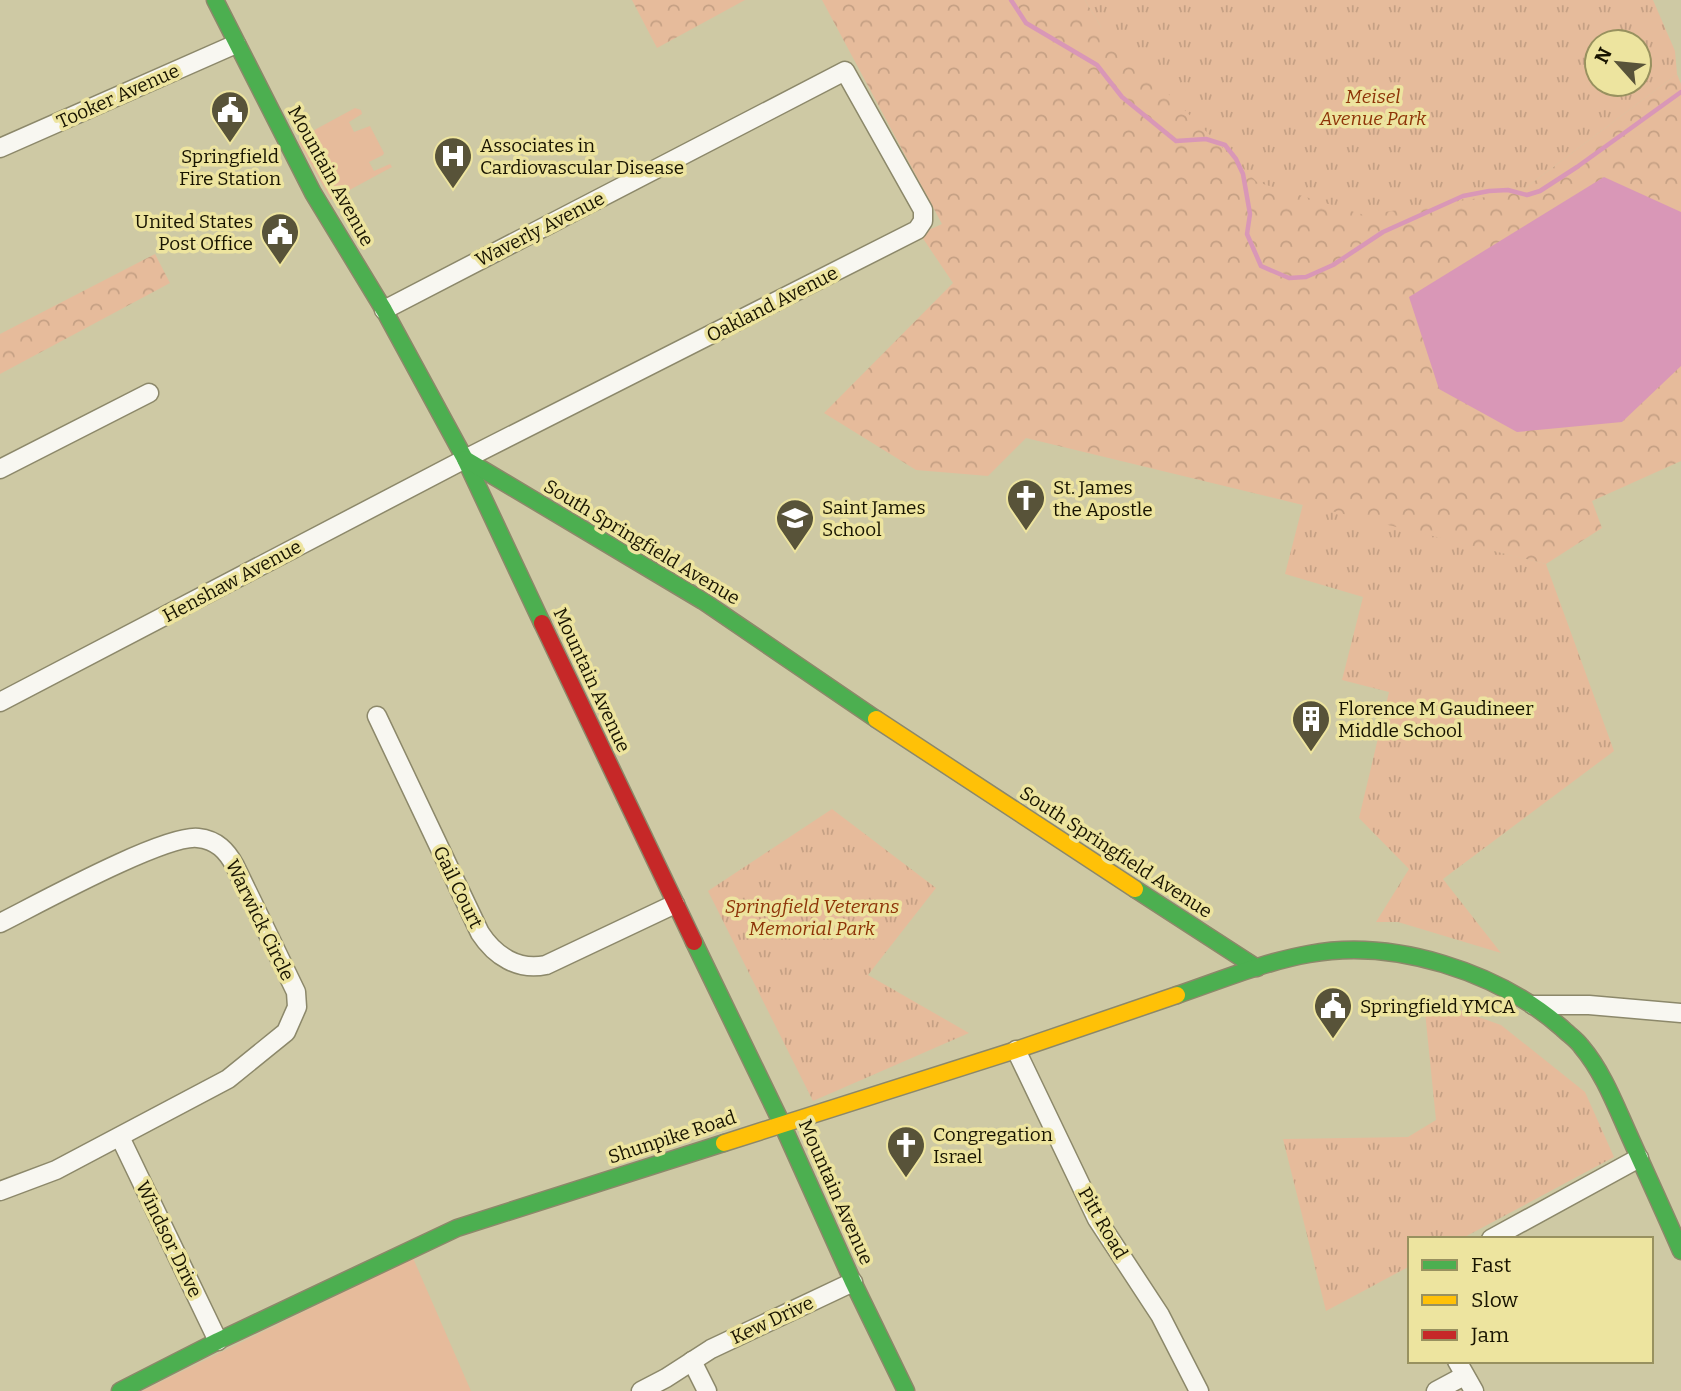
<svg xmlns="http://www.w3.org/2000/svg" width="1681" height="1391" font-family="Bitter,serif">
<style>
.grass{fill:#e6bb9b}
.forest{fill:url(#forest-crowns)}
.park{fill:url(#park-tufts);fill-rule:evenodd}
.water{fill:#d997b7}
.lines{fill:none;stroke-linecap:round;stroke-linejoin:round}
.stream{stroke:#d997b7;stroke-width:4.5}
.street-casing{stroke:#8c886a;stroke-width:21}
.fast-casing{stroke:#8c886a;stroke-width:19}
.slow-casing{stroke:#8c886a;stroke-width:19}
.jam-casing{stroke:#8c886a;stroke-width:19}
.street{stroke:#f8f7f1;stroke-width:18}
.fast{stroke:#4caf50;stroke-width:16}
.slow{stroke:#ffc107;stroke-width:16}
.jam{stroke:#c62828;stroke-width:16}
.labels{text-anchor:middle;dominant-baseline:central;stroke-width:7;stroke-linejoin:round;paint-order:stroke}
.street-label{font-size:19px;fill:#181400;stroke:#ede49f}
.park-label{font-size:19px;font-style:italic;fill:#8e3408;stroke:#ede49f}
.poi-label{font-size:19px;fill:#181400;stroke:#ede49f;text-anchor:start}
</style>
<defs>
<pattern id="forest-crowns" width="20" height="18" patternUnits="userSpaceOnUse" patternTransform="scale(1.75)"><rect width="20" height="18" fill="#e6bb9b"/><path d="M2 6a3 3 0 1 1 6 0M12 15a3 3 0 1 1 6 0" fill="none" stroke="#c5a084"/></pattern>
<pattern id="park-tufts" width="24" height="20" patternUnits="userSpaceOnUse" patternTransform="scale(1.75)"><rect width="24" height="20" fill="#e6bb9b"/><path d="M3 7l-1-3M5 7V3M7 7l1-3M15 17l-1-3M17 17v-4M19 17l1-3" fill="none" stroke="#c5a084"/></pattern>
</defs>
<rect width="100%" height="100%" fill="#cec9a4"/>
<!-- grass -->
<g class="grass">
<polygon points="355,108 361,110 362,114 349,122 354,132 370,126 384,153 383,155 369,162 374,171 390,164 392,167 331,200 298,141 308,136 307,134"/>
<polygon points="413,1258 471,1391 142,1391"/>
</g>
<!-- forest -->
<g class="forest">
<polygon points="632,0 745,0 657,48"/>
<polygon points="822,0 1085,0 1101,27 1520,192 1677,74 1681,84 1681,461 1592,501 1602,528 1546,564 1026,438 988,476 916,470 824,413 953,283 920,234 942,224"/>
<polygon points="155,254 170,283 0,374 0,334"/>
</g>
<!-- park -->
<g class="park">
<path d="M 1085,0 L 1653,0 L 1675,51 L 1677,74 L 1520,192 L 1364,215 L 1257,182 L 1101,27 ZM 1639,42 L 1639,84 L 1597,84 L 1597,42 Z"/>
<polygon points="1303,504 1546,564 1614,751 1443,879 1501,953 1398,922 1376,922 1409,869 1359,818 1389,692 1342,680 1363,597 1285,574"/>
<polygon points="832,809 936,888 868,975 969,1033 813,1101 708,891"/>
<polygon points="1424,1002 1436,1002 1501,1025 1585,1092 1614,1157 1461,1239 1410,1239 1410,1266 1326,1311 1283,1139 1408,1137 1436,1120"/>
</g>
<!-- water -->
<polygon class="water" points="1604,177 1681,212 1681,366 1622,422 1517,432 1439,389 1409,297"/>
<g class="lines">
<!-- stream -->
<polyline class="stream" points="1011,0 1026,23 1097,65 1122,97 1176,141 1206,139 1225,145 1236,159 1243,174 1250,214 1247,234 1261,266 1289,278 1306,277 1333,265 1383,232 1463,196 1489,191 1508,190 1527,195 1540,191 1577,167 1681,92"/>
<defs>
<g id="street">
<polyline points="0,148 236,44"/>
<polyline points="0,469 149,393"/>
<polyline points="0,702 465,459 917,230 923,221 923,210 845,71 384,310"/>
<path d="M 377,716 L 480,933 C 495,956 518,971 546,965 L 675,904"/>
<path d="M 0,923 C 36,905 165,834 198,838 C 217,840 227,851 235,866 L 296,992 L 297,1007 L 286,1032 L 228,1079 L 56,1170 L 0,1191"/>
<polyline points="1533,1005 1589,1005 1681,1013"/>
<polyline points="1016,1050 1097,1219 1160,1315 1199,1391"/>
<polyline points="120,1137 218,1341"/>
<polyline points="1491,1239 1639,1158"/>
<polyline points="692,1361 707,1391"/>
<polyline points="1457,1361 1474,1391"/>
<polyline points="641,1391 666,1378 711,1349 853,1282"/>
<polyline points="1436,1391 1464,1376"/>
</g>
<g id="fast">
<polyline points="215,0 313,193 384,310 465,459 542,623"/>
<polyline points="465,459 703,601 876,719"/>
<polyline points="1135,889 1257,968"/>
<polyline points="694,942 782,1124 853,1282 906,1391"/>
<path d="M 1177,995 C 1221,980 1264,962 1309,954 C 1394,938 1498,972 1562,1028 C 1568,1034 1576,1039 1581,1046 C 1603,1072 1615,1104 1629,1135 C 1646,1173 1664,1212 1681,1251"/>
<polyline points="120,1391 218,1341 457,1228 724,1143"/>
</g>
<g id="slow">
<polyline points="876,719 1135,889"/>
<polyline points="724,1143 1016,1050 1177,995"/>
</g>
<polyline id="jam" points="542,623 694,942"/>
</defs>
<!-- street casing -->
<use href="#street" class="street-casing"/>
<!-- fast casing -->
<use href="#fast" class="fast-casing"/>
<!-- slow casing -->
<use href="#slow" class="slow-casing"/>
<!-- jam casing -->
<use href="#jam" class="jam-casing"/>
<!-- street -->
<use href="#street" class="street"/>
<!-- fast -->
<use href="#fast" class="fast"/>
<!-- slow -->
<use href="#slow" class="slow"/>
<!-- jam -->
<use href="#jam" class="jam"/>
</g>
<!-- icons -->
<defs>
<symbol id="civic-pin" viewBox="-11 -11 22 30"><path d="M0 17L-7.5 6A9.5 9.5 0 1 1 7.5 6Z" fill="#585339" stroke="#ede49f"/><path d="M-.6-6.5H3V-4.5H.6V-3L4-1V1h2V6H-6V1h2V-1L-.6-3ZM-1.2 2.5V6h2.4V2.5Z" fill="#fff"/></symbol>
<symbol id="hospital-pin" viewBox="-11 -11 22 30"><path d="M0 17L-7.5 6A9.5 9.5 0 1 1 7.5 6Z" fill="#585339" stroke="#ede49f"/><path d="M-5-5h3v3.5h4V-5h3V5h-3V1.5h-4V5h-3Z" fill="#fff"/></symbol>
<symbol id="church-pin" viewBox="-11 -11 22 30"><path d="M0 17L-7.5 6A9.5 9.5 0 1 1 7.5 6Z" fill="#585339" stroke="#ede49f"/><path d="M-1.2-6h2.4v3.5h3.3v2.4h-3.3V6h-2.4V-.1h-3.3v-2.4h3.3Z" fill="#fff"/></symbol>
<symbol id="school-pin" viewBox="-11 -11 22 30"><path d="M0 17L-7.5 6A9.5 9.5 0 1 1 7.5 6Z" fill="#585339" stroke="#ede49f"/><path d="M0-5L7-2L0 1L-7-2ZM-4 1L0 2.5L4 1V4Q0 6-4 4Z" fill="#fff"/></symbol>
<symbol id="building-pin" viewBox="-11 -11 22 30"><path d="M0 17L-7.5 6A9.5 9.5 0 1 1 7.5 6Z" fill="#585339" stroke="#ede49f"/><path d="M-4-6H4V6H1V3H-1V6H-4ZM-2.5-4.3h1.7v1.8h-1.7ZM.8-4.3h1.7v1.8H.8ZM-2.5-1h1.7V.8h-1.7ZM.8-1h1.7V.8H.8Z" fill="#fff"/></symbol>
</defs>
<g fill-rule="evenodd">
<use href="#civic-pin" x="208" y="88" width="44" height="60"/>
<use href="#hospital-pin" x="431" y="134" width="44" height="60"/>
<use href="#civic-pin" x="258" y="210" width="44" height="60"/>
<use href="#church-pin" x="1004" y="476" width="44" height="60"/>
<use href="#school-pin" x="773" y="496" width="44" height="60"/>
<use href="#building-pin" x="1289" y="697" width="44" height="60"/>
<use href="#civic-pin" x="1311" y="984" width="44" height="60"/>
<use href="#church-pin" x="884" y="1123" width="44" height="60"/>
</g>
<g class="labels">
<!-- street labels -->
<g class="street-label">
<text transform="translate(118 96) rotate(-24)">Tooker Avenue</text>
<text transform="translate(331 176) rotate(61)">Mountain Avenue</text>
<text transform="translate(540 229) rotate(-27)">Waverly Avenue</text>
<text transform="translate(772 304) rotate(-27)">Oakland Avenue</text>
<text transform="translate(642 542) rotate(31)">South Springfield Avenue</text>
<text transform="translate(232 581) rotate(-28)">Henshaw Avenue</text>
<text transform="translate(592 680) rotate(65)">Mountain Avenue</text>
<text transform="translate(1116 852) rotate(33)">South Springfield Avenue</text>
<text transform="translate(458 887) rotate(64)">Gail Court</text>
<text transform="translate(260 920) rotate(64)">Warwick Circle</text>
<text transform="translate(672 1137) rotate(-18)">Shunpike Road</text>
<text transform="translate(836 1192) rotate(66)">Mountain Avenue</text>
<text transform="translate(1103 1223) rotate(60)">Pitt Road</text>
<text transform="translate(169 1239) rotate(64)">Windsor Drive</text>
<text transform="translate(772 1320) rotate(-25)">Kew Drive</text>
</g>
<!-- park labels -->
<g class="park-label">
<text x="1373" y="96">Meisel<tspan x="1373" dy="22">Avenue Park</tspan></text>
<text x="812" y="906">Springfield Veterans<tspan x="812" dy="22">Memorial Park</tspan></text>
</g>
<!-- poi labels -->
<g class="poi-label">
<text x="480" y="145">Associates in<tspan x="480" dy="22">Cardiovascular Disease</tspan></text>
<text x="230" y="156" text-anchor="middle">Springfield<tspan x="230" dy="22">Fire Station</tspan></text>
<text x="253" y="221" text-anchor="end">United States<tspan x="253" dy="22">Post Office</tspan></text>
<text x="1053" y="487">St. James<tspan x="1053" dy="22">the Apostle</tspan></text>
<text x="822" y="507">Saint James<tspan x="822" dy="22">School</tspan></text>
<text x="1338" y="708">Florence M Gaudineer<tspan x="1338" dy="22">Middle School</tspan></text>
<text x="1360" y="1006">Springfield YMCA</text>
<text x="933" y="1134">Congregation<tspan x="933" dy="22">Israel</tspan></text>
</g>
</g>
<!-- legend -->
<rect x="1408" y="1237" width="245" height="126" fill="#ede49f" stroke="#98915f" stroke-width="2"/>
<rect x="1422" y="1260" width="35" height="10" fill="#4caf50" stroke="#98915f" stroke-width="2"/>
<text x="1471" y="1272" font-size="21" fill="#181400">Fast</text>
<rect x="1422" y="1295" width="35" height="10" fill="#ffc107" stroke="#98915f" stroke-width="2"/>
<text x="1471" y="1307" font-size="21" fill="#181400">Slow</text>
<rect x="1422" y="1330" width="35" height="10" fill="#c62828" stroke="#98915f" stroke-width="2"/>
<text x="1471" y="1342" font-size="21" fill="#181400">Jam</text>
<!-- north arrow -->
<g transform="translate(1618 63) rotate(297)"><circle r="33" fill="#ede49f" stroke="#98915f" stroke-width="2"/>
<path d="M0-5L12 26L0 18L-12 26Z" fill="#585339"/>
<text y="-10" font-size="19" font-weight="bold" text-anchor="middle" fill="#181400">N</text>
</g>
</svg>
